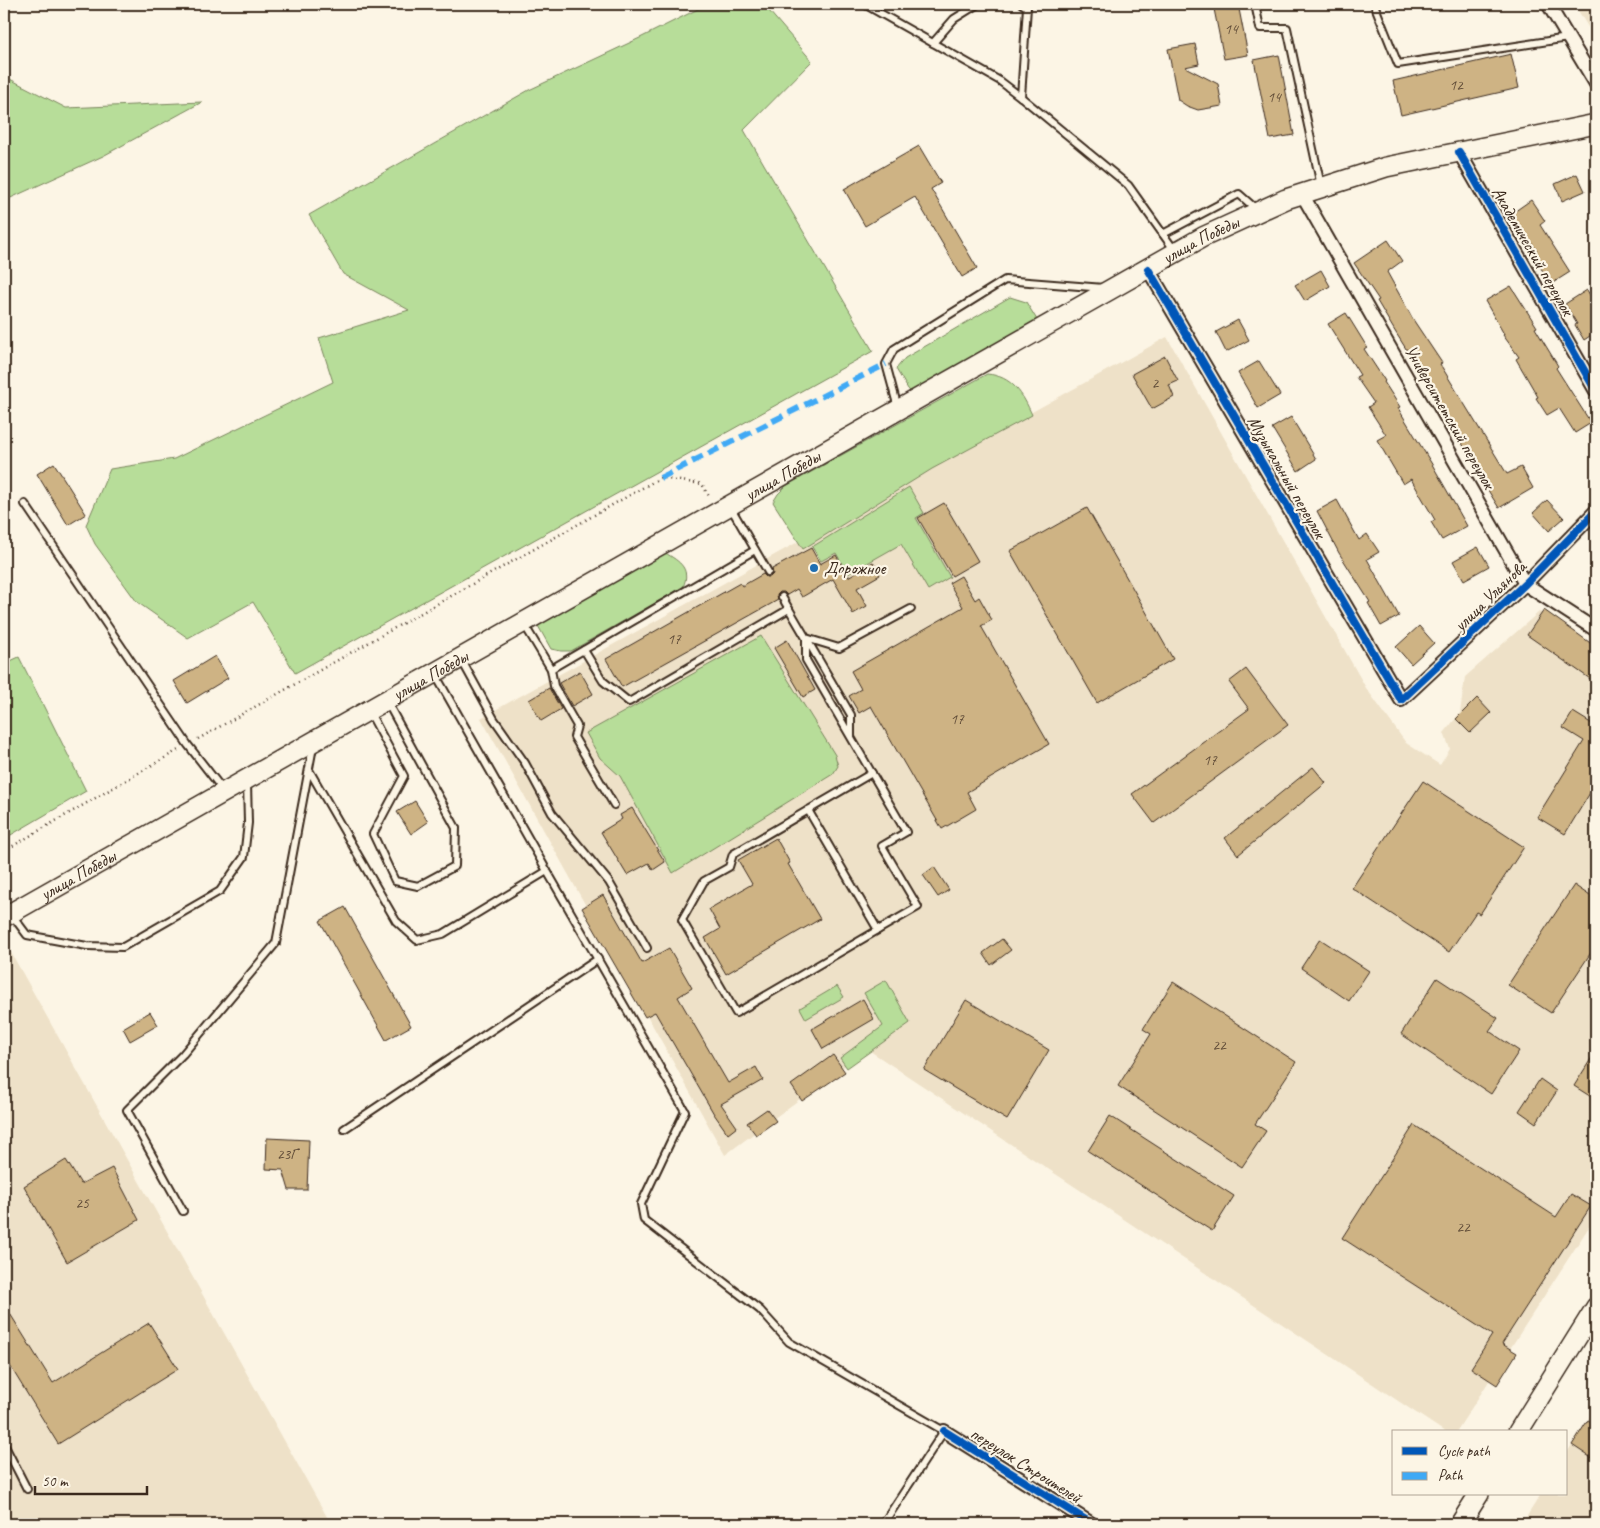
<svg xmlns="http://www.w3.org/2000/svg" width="1600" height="1528" font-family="Caveat,sans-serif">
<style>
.built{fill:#eee1c8}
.green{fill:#b7dd99;stroke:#79845c}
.building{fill:#ceb384;stroke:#3b2a1e}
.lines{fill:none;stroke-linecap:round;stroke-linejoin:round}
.service-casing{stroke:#3b2a1e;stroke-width:10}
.minor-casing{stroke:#3b2a1e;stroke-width:16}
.secondary-casing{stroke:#3b2a1e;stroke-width:22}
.path{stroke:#3b2a1e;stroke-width:2.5;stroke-dasharray:1 4;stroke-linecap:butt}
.service{stroke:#fcf5e5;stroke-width:6}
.minor{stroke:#fcf5e5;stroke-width:12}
.secondary{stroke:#fcf5e5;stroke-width:19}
.quiet{stroke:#3fa9f5;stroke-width:6;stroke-dasharray:12 6;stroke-linecap:butt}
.cycleway-casing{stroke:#fcf5e5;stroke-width:11}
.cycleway{stroke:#0057b8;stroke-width:8}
.poi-dot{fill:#1f6fb2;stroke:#fcf5e5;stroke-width:2}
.labels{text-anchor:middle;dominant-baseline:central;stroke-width:4.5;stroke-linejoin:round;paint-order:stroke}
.number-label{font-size:15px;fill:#604c38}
.street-label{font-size:18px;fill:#3b2a1e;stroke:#fcf5e5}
.poi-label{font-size:18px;fill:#3b2a1e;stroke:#fcf5e5;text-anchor:start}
</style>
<rect width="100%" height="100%" fill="#fcf5e5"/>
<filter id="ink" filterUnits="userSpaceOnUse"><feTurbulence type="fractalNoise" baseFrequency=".02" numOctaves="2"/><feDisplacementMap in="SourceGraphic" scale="10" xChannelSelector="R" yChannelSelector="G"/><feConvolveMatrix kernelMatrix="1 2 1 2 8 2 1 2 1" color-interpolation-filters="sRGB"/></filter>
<g filter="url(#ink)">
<!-- built -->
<g class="built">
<polygon points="1574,4 1596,4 1596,40"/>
<polygon points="1167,337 1366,688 1406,743 1440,765 1450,749 1444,733 1460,713 1465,677 1539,612 1596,648 1596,1216 1456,1432 1445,1432 867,1049 725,1155 481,718"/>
<polygon points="4,940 331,1524 4,1524"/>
<polygon points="1596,1407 1596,1524 1522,1524 1541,1494 1566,1494 1566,1454"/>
</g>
<!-- green -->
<g class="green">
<polygon points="708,4 763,4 812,61 744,130 873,351 295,673 253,602 188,638 137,602 95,544 86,525 110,469 174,459 333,382 319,338 409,310 343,274 309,215 529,90 642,37"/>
<polygon points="4,76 66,108 202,102 103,156 4,201"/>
<polygon points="1010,297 1026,302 1042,328 923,405 908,389 896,369 905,358"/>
<path d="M 987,374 C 1012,376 1023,394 1032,415 L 932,469 L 803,549 L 773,502 L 778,494 L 786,486 Z"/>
<polygon points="909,487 924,513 916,518 950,577 928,590 901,544 848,574 836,553 821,561 812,547"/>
<path d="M 662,551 C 677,560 692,567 683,587 L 571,651 L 561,651 L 551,649 L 537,624 Z"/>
<polygon points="761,636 835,755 838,766 833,774 673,873 620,776 600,758 586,733"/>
<polygon points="19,657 86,791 4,839 4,664"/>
<polygon points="886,980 910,1023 847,1068 840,1058 883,1026 864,993"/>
<polygon points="837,986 844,997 806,1019 800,1008"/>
</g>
<!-- building -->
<g class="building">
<polygon points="1213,4 1238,4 1248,55 1224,59"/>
<polygon points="1195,44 1199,64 1185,67 1218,84 1222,106 1198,110 1187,106 1178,100 1168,49"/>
<polygon points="1511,54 1519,88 1401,115 1393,81"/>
<polygon points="1279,55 1294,135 1270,139 1254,60"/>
<polygon points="919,146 941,183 931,189 977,268 962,277 915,197 865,226 844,189"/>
<polygon points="1577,174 1585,191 1562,201 1555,184"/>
<polygon points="1531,200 1545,221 1540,225 1570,272 1551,284 1532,254 1537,251 1511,214"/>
<polygon points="1388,240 1402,261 1387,272 1414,321 1442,363 1440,364 1507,474 1521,467 1533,488 1499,508 1486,487 1488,486 1432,394 1434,393 1396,333 1377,301 1379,300 1354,263"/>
<polygon points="1321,270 1330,286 1305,301 1295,285"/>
<polygon points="1511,286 1537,327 1535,328 1558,366 1556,368 1591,423 1575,433 1559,408 1547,415 1536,398 1538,397 1516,359 1519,357 1503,335 1504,334 1485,301"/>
<polygon points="1587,290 1596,305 1596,332 1584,340 1575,325 1577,324 1565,304"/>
<polygon points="1346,313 1367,347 1364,349 1385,381 1384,382 1400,407 1398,408 1433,466 1467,526 1442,540 1431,522 1435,520 1411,479 1403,484 1377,440 1386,435 1368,407 1374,403 1356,377 1360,375 1328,324"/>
<polygon points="1238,320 1249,340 1226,352 1216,332"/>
<polygon points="1165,356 1178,381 1169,385 1174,397 1152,409 1132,374"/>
<polygon points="1259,361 1280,395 1258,408 1238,373"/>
<polygon points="1291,417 1316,459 1298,471 1272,428"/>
<polygon points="54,463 86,514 68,525 37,474"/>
<polygon points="1337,500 1359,540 1367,534 1379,552 1367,559 1399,616 1381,626 1368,603 1370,602 1339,553 1317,511"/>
<polygon points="1547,500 1564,518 1549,531 1533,513"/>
<polygon points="944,503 978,561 952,576 918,518"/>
<polygon points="1087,508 1173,659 1097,703 1010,551"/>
<polygon points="1478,547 1489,566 1464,580 1453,561"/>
<polygon points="811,548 820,564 836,555 848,577 873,562 880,575 857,588 867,606 853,614 833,579 802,597 797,589 787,595 784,592 780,592 777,595 778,600 622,687 606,659 740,583 742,586 763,574 766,577 770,577 773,574 772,569"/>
<polygon points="961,576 975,600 979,597 992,620 981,626 1049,744 967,792 976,809 942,829 871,706 859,713 849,696 861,689 851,671 963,607 949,583"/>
<polygon points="1544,610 1596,647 1596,683 1527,635"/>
<polygon points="1419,626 1434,643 1411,664 1396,647"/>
<polygon points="787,640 815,690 803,697 774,648"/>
<polygon points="215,656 228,678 187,703 174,681"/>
<polygon points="1246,669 1288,725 1154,823 1132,794 1249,709 1229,682"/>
<polygon points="580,671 593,694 572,706 559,683"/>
<polygon points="549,688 561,709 541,721 529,700"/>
<polygon points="1477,698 1491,713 1470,733 1456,719"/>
<polygon points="1573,712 1594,725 1596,721 1596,783 1565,834 1537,817 1584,741 1563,728"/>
<polygon points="1313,767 1326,783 1238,855 1225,838"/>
<polygon points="1423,781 1524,847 1480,914 1476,912 1449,952 1352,888"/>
<polygon points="415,801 428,822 411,834 397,812"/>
<polygon points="632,808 665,862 653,870 649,863 627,875 601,832 622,819 620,815"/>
<polygon points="776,838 790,863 788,864 820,919 726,974 705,938 720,929 709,909 752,884 738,860"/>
<polygon points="934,867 949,890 938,897 923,875"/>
<polygon points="1574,885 1596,900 1596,945 1551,1013 1508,985"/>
<polygon points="603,895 642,963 669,948 692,988 678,997 728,1083 756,1067 763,1080 721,1104 737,1127 728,1134 714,1114 655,1012 645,1017 582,908"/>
<polygon points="345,907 411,1026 386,1040 320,921"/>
<polygon points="1002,939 1011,950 991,965 983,953"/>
<polygon points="1320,939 1369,971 1349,1001 1301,968"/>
<polygon points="1437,978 1498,1018 1489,1031 1519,1051 1491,1094 1401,1034"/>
<polygon points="1173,982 1296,1062 1255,1124 1266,1131 1242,1167 1118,1086 1151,1034 1143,1029"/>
<polygon points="863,999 874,1019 823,1049 812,1029"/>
<polygon points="966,1000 1049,1050 1007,1120 924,1070"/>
<polygon points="150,1012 158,1025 130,1041 123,1028"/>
<polygon points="1596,1051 1596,1100 1574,1086"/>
<polygon points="833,1055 845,1072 802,1101 791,1085"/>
<polygon points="1540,1079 1557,1091 1536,1123 1519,1111"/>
<polygon points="767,1109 776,1121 756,1135 747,1123"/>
<polygon points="1110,1116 1234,1196 1212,1231 1088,1151"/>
<polygon points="1414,1125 1556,1217 1571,1194 1591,1206 1502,1344 1517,1353 1497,1385 1471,1368 1492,1335 1342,1238"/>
<polygon points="267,1138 309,1140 307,1190 289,1190 283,1170 266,1169"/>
<polygon points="66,1160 81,1184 112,1168 139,1220 67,1262 24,1186"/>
<polygon points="4,1304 53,1383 149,1323 178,1369 58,1444 4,1356"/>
<polygon points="1588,1420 1596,1425 1596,1461 1572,1445"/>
</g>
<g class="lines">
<defs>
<g id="service">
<polyline points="864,4 1000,81 1021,97 1128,185 1175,251"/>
<polyline points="1255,4 1260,28 1287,28 1321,186"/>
<polyline points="1374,4 1398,64 1568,38"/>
<polyline points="933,43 954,19 978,4"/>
<polyline points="1021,97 1027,7 1022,4"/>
<polyline points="1163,234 1239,194 1256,209"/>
<polyline points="898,408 886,364 894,349 1005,280 1104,288"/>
<polyline points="25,504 188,745 223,790"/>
<polyline points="731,508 768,572"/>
<polyline points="782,597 806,638 806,660 906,832 882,846 918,907 878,930 808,810"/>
<polyline points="524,624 551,669 755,550"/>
<polyline points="584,650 603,681 629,702 789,609"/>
<polyline points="461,659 494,719 525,763 552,813 609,882 647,948"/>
<polyline points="551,669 554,686 577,726 574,737 614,805"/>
<polyline points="369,711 404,776 373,834 395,881 418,886 455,866 456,828 387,702"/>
<polyline points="851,736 851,715 806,638 839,648 911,609"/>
<polyline points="309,770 396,921 417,940 443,934 547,871 435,674"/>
<polyline points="872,773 733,854 729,867 704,881 682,920 736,1013 878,930"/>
<polyline points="547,871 685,1111 641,1204 644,1220 760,1310 789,1342 944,1431 883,1524"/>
<polyline points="12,915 27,935 87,946 123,947 220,891 244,857 248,823 247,783"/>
<polyline points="344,1129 598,959"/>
<polyline points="183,1211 127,1110 183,1054 276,943 313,747"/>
<polyline points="4,1444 27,1489"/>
</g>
<g id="minor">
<polyline points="1548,4 1596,84"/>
<polyline points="1459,152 1596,391"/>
<polyline points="1302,194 1525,584 1596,630"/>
<polyline points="1148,269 1401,700 1525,584 1596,511"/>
<polyline points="944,1431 1092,1524"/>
</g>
<g id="secondary">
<path id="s1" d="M 4,917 L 1203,237 L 1286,199 L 1386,167 L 1596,124"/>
<polyline points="1518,1432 1596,1307"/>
<polyline points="1460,1524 1479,1494"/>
</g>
</defs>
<!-- service casing -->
<use href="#service" class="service-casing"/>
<!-- minor casing -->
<use href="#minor" class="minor-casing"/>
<!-- secondary casing -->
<use href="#secondary" class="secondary-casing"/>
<!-- path -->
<g class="path">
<polyline points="198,739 660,478 702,484 710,498"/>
<polyline points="4,851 180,749"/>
</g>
<!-- service -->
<use href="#service" class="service"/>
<!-- minor -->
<use href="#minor" class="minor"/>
<!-- secondary -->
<use href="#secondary" class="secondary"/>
<!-- quiet -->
<polyline class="quiet" points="660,478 886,364"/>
<defs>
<g id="cycleway">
<polyline points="1459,152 1596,391"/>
<polyline points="1148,269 1401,700 1525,584 1596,511"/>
<polyline points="944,1431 1092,1524"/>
</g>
</defs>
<!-- cycleway casing -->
<use href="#cycleway" class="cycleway-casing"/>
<!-- cycleway -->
<use href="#cycleway" class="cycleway"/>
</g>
</g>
<!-- markers -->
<circle class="poi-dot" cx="814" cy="568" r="5"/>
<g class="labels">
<!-- number labels -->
<g class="number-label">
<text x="1231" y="29">14</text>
<text x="1456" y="85">12</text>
<text x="1274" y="97">14</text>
<text x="1155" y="383">2</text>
<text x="674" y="639">17</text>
<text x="957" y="719">17</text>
<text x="1210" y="760">17</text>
<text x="1219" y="1045">22</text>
<text x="287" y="1154">23Г</text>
<text x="82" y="1203">25</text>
<text x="1463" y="1227">22</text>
</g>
<!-- street labels -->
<g class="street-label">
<text stroke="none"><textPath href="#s1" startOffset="1375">улица Победы</textPath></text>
<text transform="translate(1533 251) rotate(60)">Академический переулок</text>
<text transform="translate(1450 417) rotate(60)">Университетский переулок</text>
<text stroke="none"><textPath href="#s1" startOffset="895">улица Победы</textPath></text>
<text transform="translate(1287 477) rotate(60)">Музыкальный переулок</text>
<text transform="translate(1490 596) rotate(-44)">улица Ульянова</text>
<text stroke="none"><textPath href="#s1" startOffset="490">улица Победы</textPath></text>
<text stroke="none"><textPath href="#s1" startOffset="85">улица Победы</textPath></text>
<text transform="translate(1026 1465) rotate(32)">переулок Строителей</text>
</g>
<!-- poi labels -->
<g class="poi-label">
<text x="824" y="568">Дорожное</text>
</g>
</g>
<!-- margin -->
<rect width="1600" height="1528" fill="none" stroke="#fcf5e5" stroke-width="20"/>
<rect x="10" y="10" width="1580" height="1508" fill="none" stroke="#3b2a1e" stroke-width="2" filter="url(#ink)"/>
<!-- legend -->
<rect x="1392" y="1430" width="175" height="65" fill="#fcf5e5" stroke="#afa495"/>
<rect x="1402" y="1447" width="25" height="8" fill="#0057b8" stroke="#afa495"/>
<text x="1438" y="1456" font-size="15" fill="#3b2a1e">Cycle path</text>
<rect x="1402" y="1472" width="25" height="8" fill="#3fa9f5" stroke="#afa495"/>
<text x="1438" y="1480" font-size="15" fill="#3b2a1e">Path</text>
<!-- scale -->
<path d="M35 1486v8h112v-8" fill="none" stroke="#3b2a1e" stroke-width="2.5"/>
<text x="42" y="1486" font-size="15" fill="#3b2a1e" stroke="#fcf5e5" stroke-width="4" paint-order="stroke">50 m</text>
</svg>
